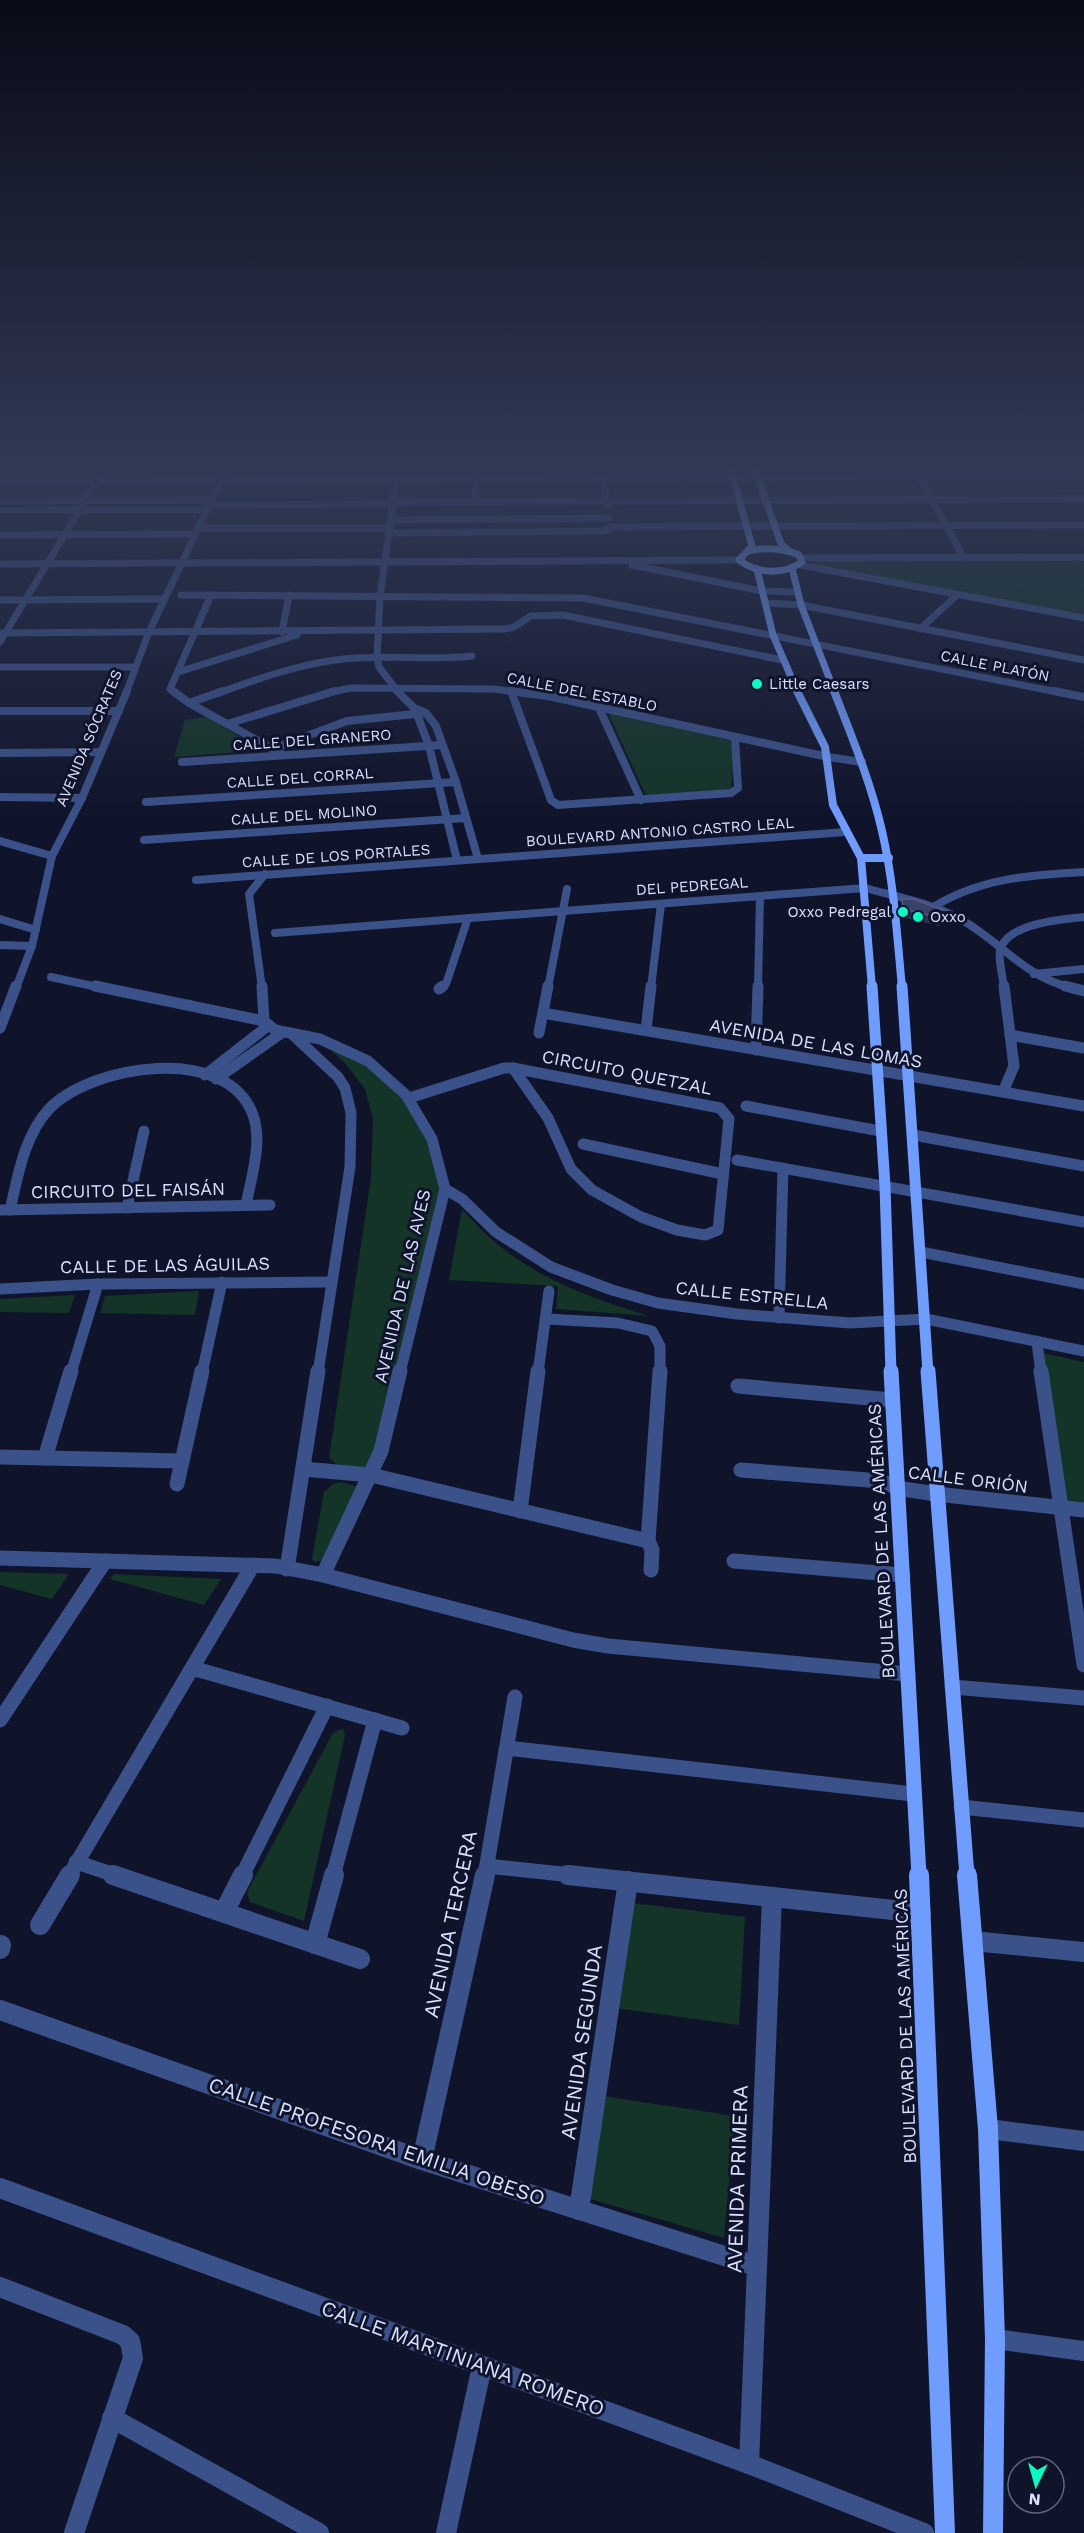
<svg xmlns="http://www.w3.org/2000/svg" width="1084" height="2533" font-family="'Work Sans',sans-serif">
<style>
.green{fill:#133427}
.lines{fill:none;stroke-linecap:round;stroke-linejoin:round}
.minor-far4{stroke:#3a5189;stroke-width:7}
.minor-far3{stroke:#3a5189;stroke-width:8}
.minor-far2{stroke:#3a5189;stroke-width:11}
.minor-far1{stroke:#3a5189;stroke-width:15}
.minor{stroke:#3a5189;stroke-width:20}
.tertiary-far1{stroke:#3a5189;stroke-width:7}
.tertiary{stroke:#3a5189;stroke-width:20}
.secondary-far4{stroke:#6f9cff;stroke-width:7}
.secondary-far3{stroke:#6f9cff;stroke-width:8}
.secondary-far2{stroke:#6f9cff;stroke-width:11}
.secondary-far1{stroke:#6f9cff;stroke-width:15}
.secondary{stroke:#6f9cff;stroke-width:20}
.wall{fill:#282f58}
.building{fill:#3b426a;stroke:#545b81;stroke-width:1.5}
.poi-dot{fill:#04ffc4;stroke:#10142a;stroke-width:2}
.labels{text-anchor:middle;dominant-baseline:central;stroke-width:6;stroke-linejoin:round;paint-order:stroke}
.far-street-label{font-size:15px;fill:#d8e1ff;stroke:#10142a}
.far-poi-label{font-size:15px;fill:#d8e1ff;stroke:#10142a;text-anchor:start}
.street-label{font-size:18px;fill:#d8e1ff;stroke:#10142a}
.near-street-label{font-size:21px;fill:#d8e1ff;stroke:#10142a}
</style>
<rect width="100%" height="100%" fill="#10142a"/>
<!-- green -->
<g class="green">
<polygon points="1084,559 1084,616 815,564 816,561"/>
<polygon points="612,713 735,741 731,789 646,796 609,714"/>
<polygon points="207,717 262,750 174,757 185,720"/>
<path d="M 330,1050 C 358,1058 399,1084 416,1109 C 427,1127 435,1148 445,1167 L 374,1464 C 356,1469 343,1472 329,1458 L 371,1178 L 373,1118 L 365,1089 L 344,1062 Z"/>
<path d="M 462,1209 C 515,1271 573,1292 649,1316 L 556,1309 L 558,1286 L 449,1280 Z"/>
<polygon points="199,1291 195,1315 100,1313 105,1296"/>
<polygon points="75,1295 69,1313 0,1312 0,1299"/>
<polygon points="1043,1353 1084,1362 1084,1503 1063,1501"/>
<polygon points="341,1482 358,1487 325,1560 315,1562 312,1559 324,1492 333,1484"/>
<polygon points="0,1572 69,1574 52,1599 0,1585"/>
<polygon points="114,1574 221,1579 204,1605 110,1579"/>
<polygon points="343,1728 345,1735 304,1921 250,1902 247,1892 333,1733"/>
<polygon points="626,1902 745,1917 739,2025 615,2008"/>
<polygon points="602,2096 735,2116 724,2238 590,2199"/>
</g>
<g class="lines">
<!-- minor-far4 -->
<g class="minor-far4">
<polyline points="398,466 380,597 377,657 379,667 399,693"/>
<polyline points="599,466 608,507"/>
<polyline points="919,476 964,558"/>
<polyline points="0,481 1069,475 1084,471"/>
<polyline points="0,501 212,500"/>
<polyline points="475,501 476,466"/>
<polyline points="393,502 1084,499"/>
<polyline points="209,505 394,504"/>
<polyline points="0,510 207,510"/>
<polyline points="391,520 609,518"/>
<polyline points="198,528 390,528"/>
<polyline points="389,533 602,531 609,530 609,527 1084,525"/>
<polyline points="0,535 195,534"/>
<polyline points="802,558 1084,557"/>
<polyline points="0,564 739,560"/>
<polyline points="632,565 762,591 796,592"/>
<polyline points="800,565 1084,618"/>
<polyline points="181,595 583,598 1062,693"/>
<polyline points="0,600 164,599"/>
<polyline points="765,603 801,605 1084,660"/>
<polyline points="920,629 957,595"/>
<polyline points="282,632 289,595"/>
<polyline points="0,633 505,629 514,627 531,616 563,615 782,660"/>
<polyline points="0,667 134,667"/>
<polyline points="178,672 297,635"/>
<polyline points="126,693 149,632 228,466"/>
<polyline points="175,693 170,689 211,595"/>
<path d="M 219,693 C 259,678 300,664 343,659 C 386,654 429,661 472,656"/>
<polyline points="327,693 351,688 494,689 522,693"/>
</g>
<!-- minor-far3 -->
<g class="minor-far3">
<polyline points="173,691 189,703 282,754"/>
<polyline points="397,691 414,708 426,713 436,726 456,782 478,859"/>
<polyline points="510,691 548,696 828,757 862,762"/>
<polyline points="511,691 551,800 558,805 731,793 738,788 735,738"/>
<polyline points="1054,691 1084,697"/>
<polyline points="189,703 223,691"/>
<polyline points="599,708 641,800"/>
<polyline points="415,709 429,746 457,860"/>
<polyline points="0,711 119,711"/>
<polyline points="227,724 335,691"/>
<polyline points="272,749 347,721 424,713"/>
<polyline points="0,753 101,752"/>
<polyline points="182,762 442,745"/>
<polyline points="0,797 82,798"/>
<polyline points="146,802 456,782"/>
<polyline points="144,840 466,818"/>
<polyline points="0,841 52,856"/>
<polyline points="196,880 845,832"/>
<path d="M 935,906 C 981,878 1031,875 1084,872"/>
<polyline points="0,919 36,930"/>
<path d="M 275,933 L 865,888 C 898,897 931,903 962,920 C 1002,943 1022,975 1071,988"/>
<polyline points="0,945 32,946"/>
<polyline points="1034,974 1084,969"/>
<polyline points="51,977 102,988"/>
<polyline points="16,988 32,946 52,856 82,798 127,691"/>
<polyline points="262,988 249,894 265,874"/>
<polyline points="441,988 446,984 468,918"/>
<polyline points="548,988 567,889"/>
<polyline points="651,988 661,904"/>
<polyline points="758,988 760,896"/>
<path d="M 1004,988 C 1003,977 998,960 1000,950 C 1008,923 1062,919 1084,917"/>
</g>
<!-- minor-far2 -->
<g class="minor-far2">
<polyline points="95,986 264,1021 275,1030 320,1039 368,1061 406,1095 432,1139 445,1189 400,1373"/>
<polyline points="262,986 264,1021"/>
<polyline points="1065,986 1084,991"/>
<polyline points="439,989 443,986"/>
<polyline points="543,1013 1084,1106"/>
<polyline points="0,1028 16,986"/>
<polyline points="646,1030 651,986"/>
<polyline points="539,1033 548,986"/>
<polyline points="293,1035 338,1077 345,1088 351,1113 350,1167 318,1373"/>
<polyline points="1010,1035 1084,1048"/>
<polyline points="756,1050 758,986"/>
<polygon points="513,1068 720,1108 729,1119 718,1230 705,1235 677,1230 641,1217 592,1190 571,1169 548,1118"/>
<polyline points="205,1075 268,1026"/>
<polyline points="216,1079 283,1032"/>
<polyline points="1003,1092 1014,1066 1004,986"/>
<polyline points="409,1098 504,1068 513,1068"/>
<polyline points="746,1106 880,1131"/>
<polyline points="913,1135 1084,1166"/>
<polyline points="583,1144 723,1174"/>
<polyline points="737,1160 1084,1222"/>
<polyline points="445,1189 462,1199 496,1232 551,1267 612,1290 658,1303 737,1314 850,1323 926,1319 1084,1351"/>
<polyline points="127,1208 144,1131"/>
<polyline points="0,1210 270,1205"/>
<path d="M 10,1210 C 18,1176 24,1136 49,1109 C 91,1065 227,1043 253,1115 C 263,1142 251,1178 246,1205"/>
<polyline points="921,1252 1084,1284"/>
<polyline points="0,1289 98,1284 331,1282"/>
<polyline points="779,1318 783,1168"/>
<polyline points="547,1319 618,1323 652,1331 660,1346 660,1373"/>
<polyline points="1037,1342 1041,1373"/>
<polyline points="71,1373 98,1284"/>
<polyline points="202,1373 222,1282"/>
<polyline points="538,1373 549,1291"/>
</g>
<!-- minor-far1 -->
<g class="minor-far1">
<polyline points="1041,1371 1084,1665"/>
<polyline points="738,1386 892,1400"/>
<polyline points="0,1457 182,1461"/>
<polyline points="45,1458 71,1371"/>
<polyline points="303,1469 371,1475 648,1541"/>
<polyline points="741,1470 881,1481 897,1488 936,1494 1084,1510"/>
<polyline points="177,1484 202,1371"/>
<polyline points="520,1511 538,1371"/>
<polyline points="0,1558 276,1566 323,1575 573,1640 608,1646 908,1674"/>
<polyline points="734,1561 903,1575"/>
<polyline points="287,1569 318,1371"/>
<polyline points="651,1570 652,1550 648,1541 660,1371"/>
<polyline points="323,1575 381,1451 400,1371"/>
<polyline points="192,1668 402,1728"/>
<polyline points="952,1687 1084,1698"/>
<polyline points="0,1720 105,1561"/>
<polyline points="507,1748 913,1794"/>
<polyline points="961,1807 1084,1820"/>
<polyline points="76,1862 118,1876"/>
<polyline points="487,1866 581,1876"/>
<polyline points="69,1876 253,1565"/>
<polyline points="242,1876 327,1706"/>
<polyline points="333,1876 375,1720"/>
<polyline points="485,1876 515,1697"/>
</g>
<!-- minor -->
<g class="minor">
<polyline points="113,1875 360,1959"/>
<polyline points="568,1875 921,1913"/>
<polyline points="224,1912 243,1875"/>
<polyline points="40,1925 70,1875"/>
<polyline points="973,1941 1084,1952"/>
<polyline points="315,1944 334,1875"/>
<polyline points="0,1949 1,1945"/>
<polyline points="0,2010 422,2160 756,2266"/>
<polyline points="988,2129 1084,2141"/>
<polyline points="422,2160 485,1875"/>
<polyline points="579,2210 628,1881"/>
<polyline points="0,2287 123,2335 130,2341 133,2358 74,2533"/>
<polyline points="995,2339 1084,2351"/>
<polyline points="112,2418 319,2533"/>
<polyline points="749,2464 772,1897"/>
<polyline points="446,2533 482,2366"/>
</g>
<!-- tertiary-far1 -->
<polyline class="tertiary-far1" points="0,642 106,466"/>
<!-- tertiary -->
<polyline class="tertiary" points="0,2188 749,2464 924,2533"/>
<!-- secondary-far4 -->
<g class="secondary-far4">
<path d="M 730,466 L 752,546 L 739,560 C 757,574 784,575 802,562 L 799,555 C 782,548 766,547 748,551"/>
<polyline points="754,466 781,544 788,550"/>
<polyline points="792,568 801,605 835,693"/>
<polyline points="757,569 773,635 798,693"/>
</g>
<!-- secondary-far3 -->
<g class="secondary-far3">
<polyline points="797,691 825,747 833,805 861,858 872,988"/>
<path d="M 834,691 C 852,737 871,783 882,831 C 894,883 897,935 902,988"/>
<polyline points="861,858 889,858"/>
</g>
<!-- secondary-far2 -->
<g class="secondary-far2">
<polyline points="872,986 885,1186 891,1373"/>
<polyline points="902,986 928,1373"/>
</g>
<!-- secondary-far1 -->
<g class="secondary-far1">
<polyline points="891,1371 919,1876"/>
<polyline points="928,1371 967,1876"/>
</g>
<!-- secondary -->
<g class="secondary">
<polyline points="919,1875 945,2533"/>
<polyline points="967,1875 988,2129 995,2339 993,2533"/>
</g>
</g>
<!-- wall -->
<polygon class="wall" points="902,899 913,899 941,919 939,926 902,917 901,908"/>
<!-- building -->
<polygon class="building" points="902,899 913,899 943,910 940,918 903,909"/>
<!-- sky -->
<linearGradient id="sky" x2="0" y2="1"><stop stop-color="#090b17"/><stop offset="0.57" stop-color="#313a55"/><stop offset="1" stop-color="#313a55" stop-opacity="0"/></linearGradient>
<rect width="1084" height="821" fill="url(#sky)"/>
<!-- markers -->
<g class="poi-dot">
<circle cx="757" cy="684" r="6"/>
<circle cx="903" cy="912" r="6"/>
<circle cx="918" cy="917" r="6"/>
</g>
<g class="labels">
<!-- far-street labels -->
<g class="far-street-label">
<text transform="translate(995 666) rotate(11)">CALLE PLATÓN</text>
<text transform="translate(582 692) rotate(11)">CALLE DEL ESTABLO</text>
<text transform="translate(89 738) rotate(-67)">AVENIDA SÓCRATES</text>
<text transform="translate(312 740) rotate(-4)">CALLE DEL GRANERO</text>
<text transform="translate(300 778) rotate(-4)">CALLE DEL CORRAL</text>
<text transform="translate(304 815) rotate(-4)">CALLE DEL MOLINO</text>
<text transform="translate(660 832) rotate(-4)">BOULEVARD ANTONIO CASTRO LEAL</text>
<text transform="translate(336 856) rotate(-4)">CALLE DE LOS PORTALES</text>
<text transform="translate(692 886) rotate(-4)">DEL PEDREGAL</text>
</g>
<!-- far-poi labels -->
<g class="far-poi-label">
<text x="769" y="684">Little Caesars</text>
<text x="891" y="912" text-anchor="end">Oxxo Pedregal</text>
<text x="930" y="917">Oxxo</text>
</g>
<!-- street labels -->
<g class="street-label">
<text transform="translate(816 1043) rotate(10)">AVENIDA DE LAS LOMAS</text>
<text transform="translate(627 1072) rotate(11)">CIRCUITO QUETZAL</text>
<text transform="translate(128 1190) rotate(-1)">CIRCUITO DEL FAISÁN</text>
<text transform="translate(165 1265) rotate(-1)">CALLE DE LAS ÁGUILAS</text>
<text transform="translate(402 1286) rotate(-77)">AVENIDA DE LAS AVES</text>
<text transform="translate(752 1295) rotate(6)">CALLE ESTRELLA</text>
<text transform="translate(968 1479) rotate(7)">CALLE ORIÓN</text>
<text transform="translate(881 1541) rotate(-93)">BOULEVARD DE LAS AMÉRICAS</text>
<text transform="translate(905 2026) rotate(-92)">BOULEVARD DE LAS AMÉRICAS</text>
</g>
<!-- near-street labels -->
<g class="near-street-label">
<text transform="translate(450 1924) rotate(-78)">AVENIDA TERCERA</text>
<text transform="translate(581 2042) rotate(-82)">AVENIDA SEGUNDA</text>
<text transform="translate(377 2141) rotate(19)">CALLE PROFESORA EMILIA OBESO</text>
<text transform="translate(737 2179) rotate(-88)">AVENIDA PRIMERA</text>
<text transform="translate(463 2358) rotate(20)">CALLE MARTINIANA ROMERO</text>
</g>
</g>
<!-- north arrow -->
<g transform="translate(1036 2485) rotate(185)"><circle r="28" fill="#10142a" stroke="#60667f" stroke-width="1.5"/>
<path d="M0-4.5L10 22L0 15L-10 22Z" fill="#04ffc4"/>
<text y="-9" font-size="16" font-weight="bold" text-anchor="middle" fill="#d8e1ff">N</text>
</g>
</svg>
